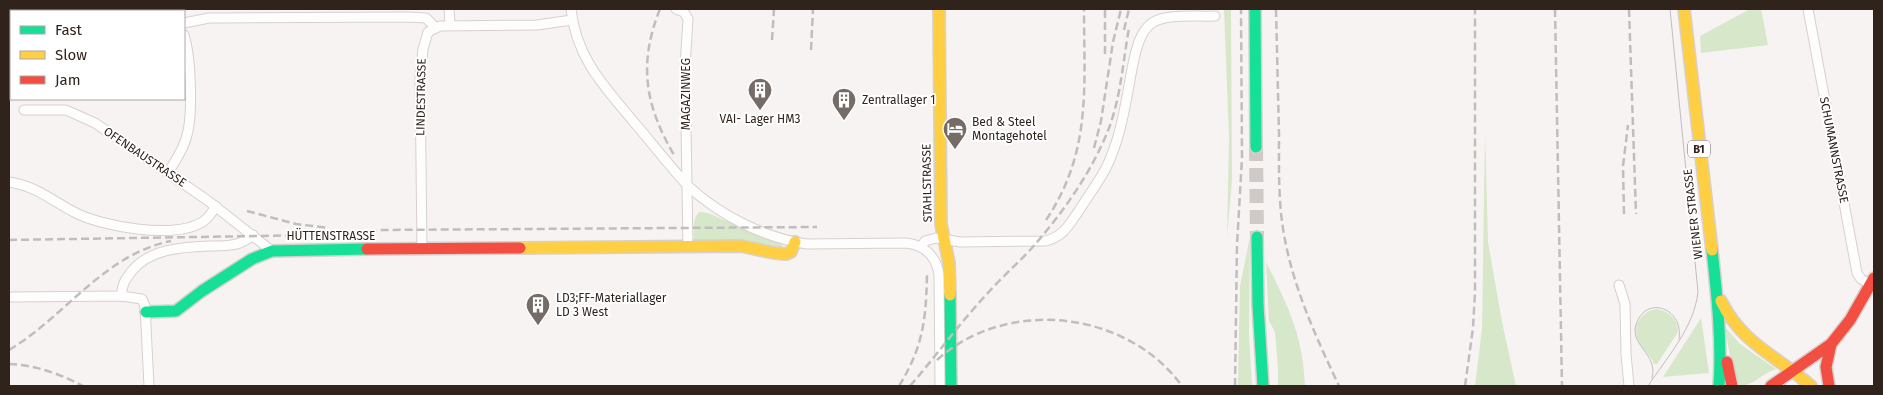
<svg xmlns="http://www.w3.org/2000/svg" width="1883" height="395" font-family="'Fira Sans',sans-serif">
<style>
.green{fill:#d7e7c9}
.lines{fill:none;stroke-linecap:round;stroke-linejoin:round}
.primary-tunnel{stroke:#cfc9c7;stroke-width:14;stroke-dasharray:14 7;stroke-linecap:butt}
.street-casing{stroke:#d8d0cc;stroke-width:11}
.fast-casing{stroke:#d8d0cc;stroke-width:14}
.slow-casing{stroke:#d8d0cc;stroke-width:14}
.jam-casing{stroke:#d8d0cc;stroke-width:14}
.street{stroke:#fefdfd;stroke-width:9}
.fast{stroke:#16e098;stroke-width:11}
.slow{stroke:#ffcf43;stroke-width:11}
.jam{stroke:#f24e42;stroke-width:11}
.tram{stroke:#c0bebd;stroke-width:1}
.rail{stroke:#c0bebd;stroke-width:2.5;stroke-dasharray:8 4;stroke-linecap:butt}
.labels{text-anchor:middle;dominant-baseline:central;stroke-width:4;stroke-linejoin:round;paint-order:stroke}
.shield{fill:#fff;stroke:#6e6560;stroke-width:1}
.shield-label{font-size:11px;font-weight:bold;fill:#30231c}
.street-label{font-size:12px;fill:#30231c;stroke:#fff}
.poi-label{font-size:12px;fill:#30231c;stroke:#fff;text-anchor:start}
</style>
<rect width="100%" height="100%" fill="#f7f3f2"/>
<!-- green -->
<g class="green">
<polygon points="1224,9 1231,9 1232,179 1227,237 1229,137"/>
<polygon points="1750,9 1761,9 1768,45 1701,53 1700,36"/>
<polygon points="1485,132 1488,242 1502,322 1516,386 1475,386 1482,329"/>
<path d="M 699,212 C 712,211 720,221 732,222 L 782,244 L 783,248 L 782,250 C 750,240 729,241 696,242 L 694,240 C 694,230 692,220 699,212 Z"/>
<polygon points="1250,237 1249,335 1252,386 1238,386 1240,286"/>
<path d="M 1266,262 C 1288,306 1303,335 1305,386 L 1278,386 L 1278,368 L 1275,332 L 1269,321 Z"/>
<path d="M 1656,309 C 1669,311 1678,319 1678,332 L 1657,364 L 1654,364 C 1651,355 1643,350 1639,342 C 1631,326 1641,312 1656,309 Z"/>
<polygon points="1701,318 1709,373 1663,377 1696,326"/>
<path d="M 1725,327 L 1740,344 L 1776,369 C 1760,374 1755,386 1738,386 L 1733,374 Z"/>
</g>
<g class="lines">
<!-- primary-tunnel -->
<polyline class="primary-tunnel" points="1256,147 1257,237"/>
<defs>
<g id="street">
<polyline points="449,9 450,25"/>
<path d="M 571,9 C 576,57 603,85 633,121 C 651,142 668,164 687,185 C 719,215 764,238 807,244 L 906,243 C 924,245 936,256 939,274 L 940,386"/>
<polyline points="676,9 684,12 688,19 685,66 688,247"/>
<polyline points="1808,9 1857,273 1861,279 1871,285"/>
<polyline points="184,23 209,18 222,18 408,17 426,18 435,27"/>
<polyline points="24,110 66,110 95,123 207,200 272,251"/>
<path d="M 168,173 C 175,161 184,149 187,135 C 193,113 191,57 184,35"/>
<path d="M 9,182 C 36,186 51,200 74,212 C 102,227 176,240 204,221 C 209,217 213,211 216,206"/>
<path d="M 921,247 L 925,241 L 936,238 L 960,242 L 1045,241 C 1063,237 1069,225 1078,212 C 1087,198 1097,184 1105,170 C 1122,137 1126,99 1133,64 C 1136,50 1140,31 1152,23 C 1166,13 1198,17 1215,16"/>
<polyline points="422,249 420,77 423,49 428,32 440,26 537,25 572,20"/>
<polyline points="1619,285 1625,304 1626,354 1629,386"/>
<path d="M 122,296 C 121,286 125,280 131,272 C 149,249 181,247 209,246 C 226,246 239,247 253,235"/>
<polyline points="9,297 122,296 142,299 145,306 149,386"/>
</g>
<g id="fast">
<polyline points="1255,9 1256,147"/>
<polyline points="1257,237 1258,305 1263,386"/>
<path d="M 1712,250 C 1717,295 1722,341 1719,386"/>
<polyline points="950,295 951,386"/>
<polyline points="146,312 176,311 202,291 252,259 272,251 367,249"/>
</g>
<g id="slow">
<polyline points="939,9 941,224 949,263 950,295"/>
<polyline points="1684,9 1712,250"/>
<polyline points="520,248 741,246 774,253 786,254 791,252 795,242"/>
<path d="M 1721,301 C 1743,345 1776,355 1811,386"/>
</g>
<g id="jam">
<polyline points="367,249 520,248"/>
<polyline points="1727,362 1732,386"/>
<polyline points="1771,386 1831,344 1850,320 1874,278"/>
<polyline points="1829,386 1826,367 1831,344"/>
</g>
</defs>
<!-- street casing -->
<use href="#street" class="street-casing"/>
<!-- fast casing -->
<use href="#fast" class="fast-casing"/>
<!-- slow casing -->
<use href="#slow" class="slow-casing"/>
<!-- jam casing -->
<use href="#jam" class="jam-casing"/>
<!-- street -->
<use href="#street" class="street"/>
<!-- fast -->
<use href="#fast" class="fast"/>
<!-- slow -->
<use href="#slow" class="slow"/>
<!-- jam -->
<use href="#jam" class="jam"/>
<!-- tram -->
<g class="tram">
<path d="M 1652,378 C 1659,353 1627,345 1637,322 C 1648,295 1684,309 1679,339"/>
<path d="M 1648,386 C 1667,357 1694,328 1698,292 L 1670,9"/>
</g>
<!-- rail -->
<g class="rail">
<path d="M 660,9 C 638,64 645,105 674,155"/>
<path d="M 1276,9 C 1277,51 1278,92 1279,134 C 1279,170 1278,205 1285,240 C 1295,292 1317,339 1339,386"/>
<polyline points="1555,9 1562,386"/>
<polyline points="1629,9 1636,214"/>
<polyline points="1124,30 1129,9"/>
<polyline points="772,40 774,9"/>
<polyline points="811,50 813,9"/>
<polyline points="1105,54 1105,9"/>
<polyline points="1094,148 1101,121 1113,42 1121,9"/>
<polyline points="247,211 296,224 329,228"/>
<polyline points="1624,214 1623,166 1628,125"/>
<path d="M 1046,220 C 1092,152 1084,86 1084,9"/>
<polyline points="9,240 319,235 351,234 382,230 817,227"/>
<path d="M 9,350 C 66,316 103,255 171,241"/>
<path d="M 937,360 C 1006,297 1127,310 1182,386"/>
<path d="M 9,364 C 36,365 60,374 83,386"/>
<path d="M 899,386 C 923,347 926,320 927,275"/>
<path d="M 910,386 C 936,356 959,324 986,295 C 1000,279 1016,265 1031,249 C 1062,214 1092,172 1109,128 C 1121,96 1123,61 1129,28"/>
<polyline points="1235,386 1237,245 1242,158 1241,9"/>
<polyline points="1465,386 1473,328 1475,292 1475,9"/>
</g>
</g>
<!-- icons -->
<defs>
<symbol id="building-pin" viewBox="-11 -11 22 30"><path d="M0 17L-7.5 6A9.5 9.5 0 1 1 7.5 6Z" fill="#766c67" stroke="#fff"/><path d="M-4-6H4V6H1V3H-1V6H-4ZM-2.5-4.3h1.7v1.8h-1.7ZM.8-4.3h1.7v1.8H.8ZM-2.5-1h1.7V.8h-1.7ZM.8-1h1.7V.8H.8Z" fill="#fff"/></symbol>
<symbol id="hotel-pin" viewBox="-11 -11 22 30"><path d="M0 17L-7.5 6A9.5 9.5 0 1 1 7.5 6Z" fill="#766c67" stroke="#fff"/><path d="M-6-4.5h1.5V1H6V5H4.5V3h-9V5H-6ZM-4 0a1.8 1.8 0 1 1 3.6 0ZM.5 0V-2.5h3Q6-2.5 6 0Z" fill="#fff"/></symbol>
</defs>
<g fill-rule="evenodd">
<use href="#building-pin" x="746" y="76" width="28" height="38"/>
<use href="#building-pin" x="830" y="86" width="28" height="38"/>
<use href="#hotel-pin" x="941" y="115" width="28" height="38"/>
<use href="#building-pin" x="524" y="291" width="28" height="38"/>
</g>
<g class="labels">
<!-- shield labels -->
<rect class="shield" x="1688" y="140.5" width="22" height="17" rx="4"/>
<g class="shield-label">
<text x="1699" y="149">B1</text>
</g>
<!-- street labels -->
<g class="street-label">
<text transform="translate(686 94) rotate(-90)">MAGAZINWEG</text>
<text transform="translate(421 97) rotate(-89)">LINDESTRASSE</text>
<text transform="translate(1834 150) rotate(79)">SCHUMANNSTRASSE</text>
<text transform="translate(145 157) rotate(34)">OFENBAUSTRASSE</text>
<text transform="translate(927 183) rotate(-91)">STAHLSTRASSE</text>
<text transform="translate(1693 214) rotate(-97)">WIENER STRASSE</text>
<text x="331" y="236">HÜTTENSTRASSE</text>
</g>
<!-- poi labels -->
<g class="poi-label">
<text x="862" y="100">Zentrallager 1</text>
<text x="760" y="119" text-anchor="middle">VAI- Lager HM3</text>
<text x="972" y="122">Bed &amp; Steel<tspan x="972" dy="14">Montagehotel</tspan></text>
<text x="556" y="298">LD3;FF-Materiallager<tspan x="556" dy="14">LD 3 West</tspan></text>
</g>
</g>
<!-- border -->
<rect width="1883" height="395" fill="none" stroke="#30231c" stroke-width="20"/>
<!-- legend -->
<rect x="10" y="10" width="175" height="90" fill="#ffffff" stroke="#aca7a4"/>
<rect x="20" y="26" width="25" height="8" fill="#16e098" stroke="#aca7a4"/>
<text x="55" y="35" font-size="15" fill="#30231c">Fast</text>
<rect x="20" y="51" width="25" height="8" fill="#ffcf43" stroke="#aca7a4"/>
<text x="55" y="60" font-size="15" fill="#30231c">Slow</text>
<rect x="20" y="76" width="25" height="8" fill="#f24e42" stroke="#aca7a4"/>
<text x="55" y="85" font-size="15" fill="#30231c">Jam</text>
</svg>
